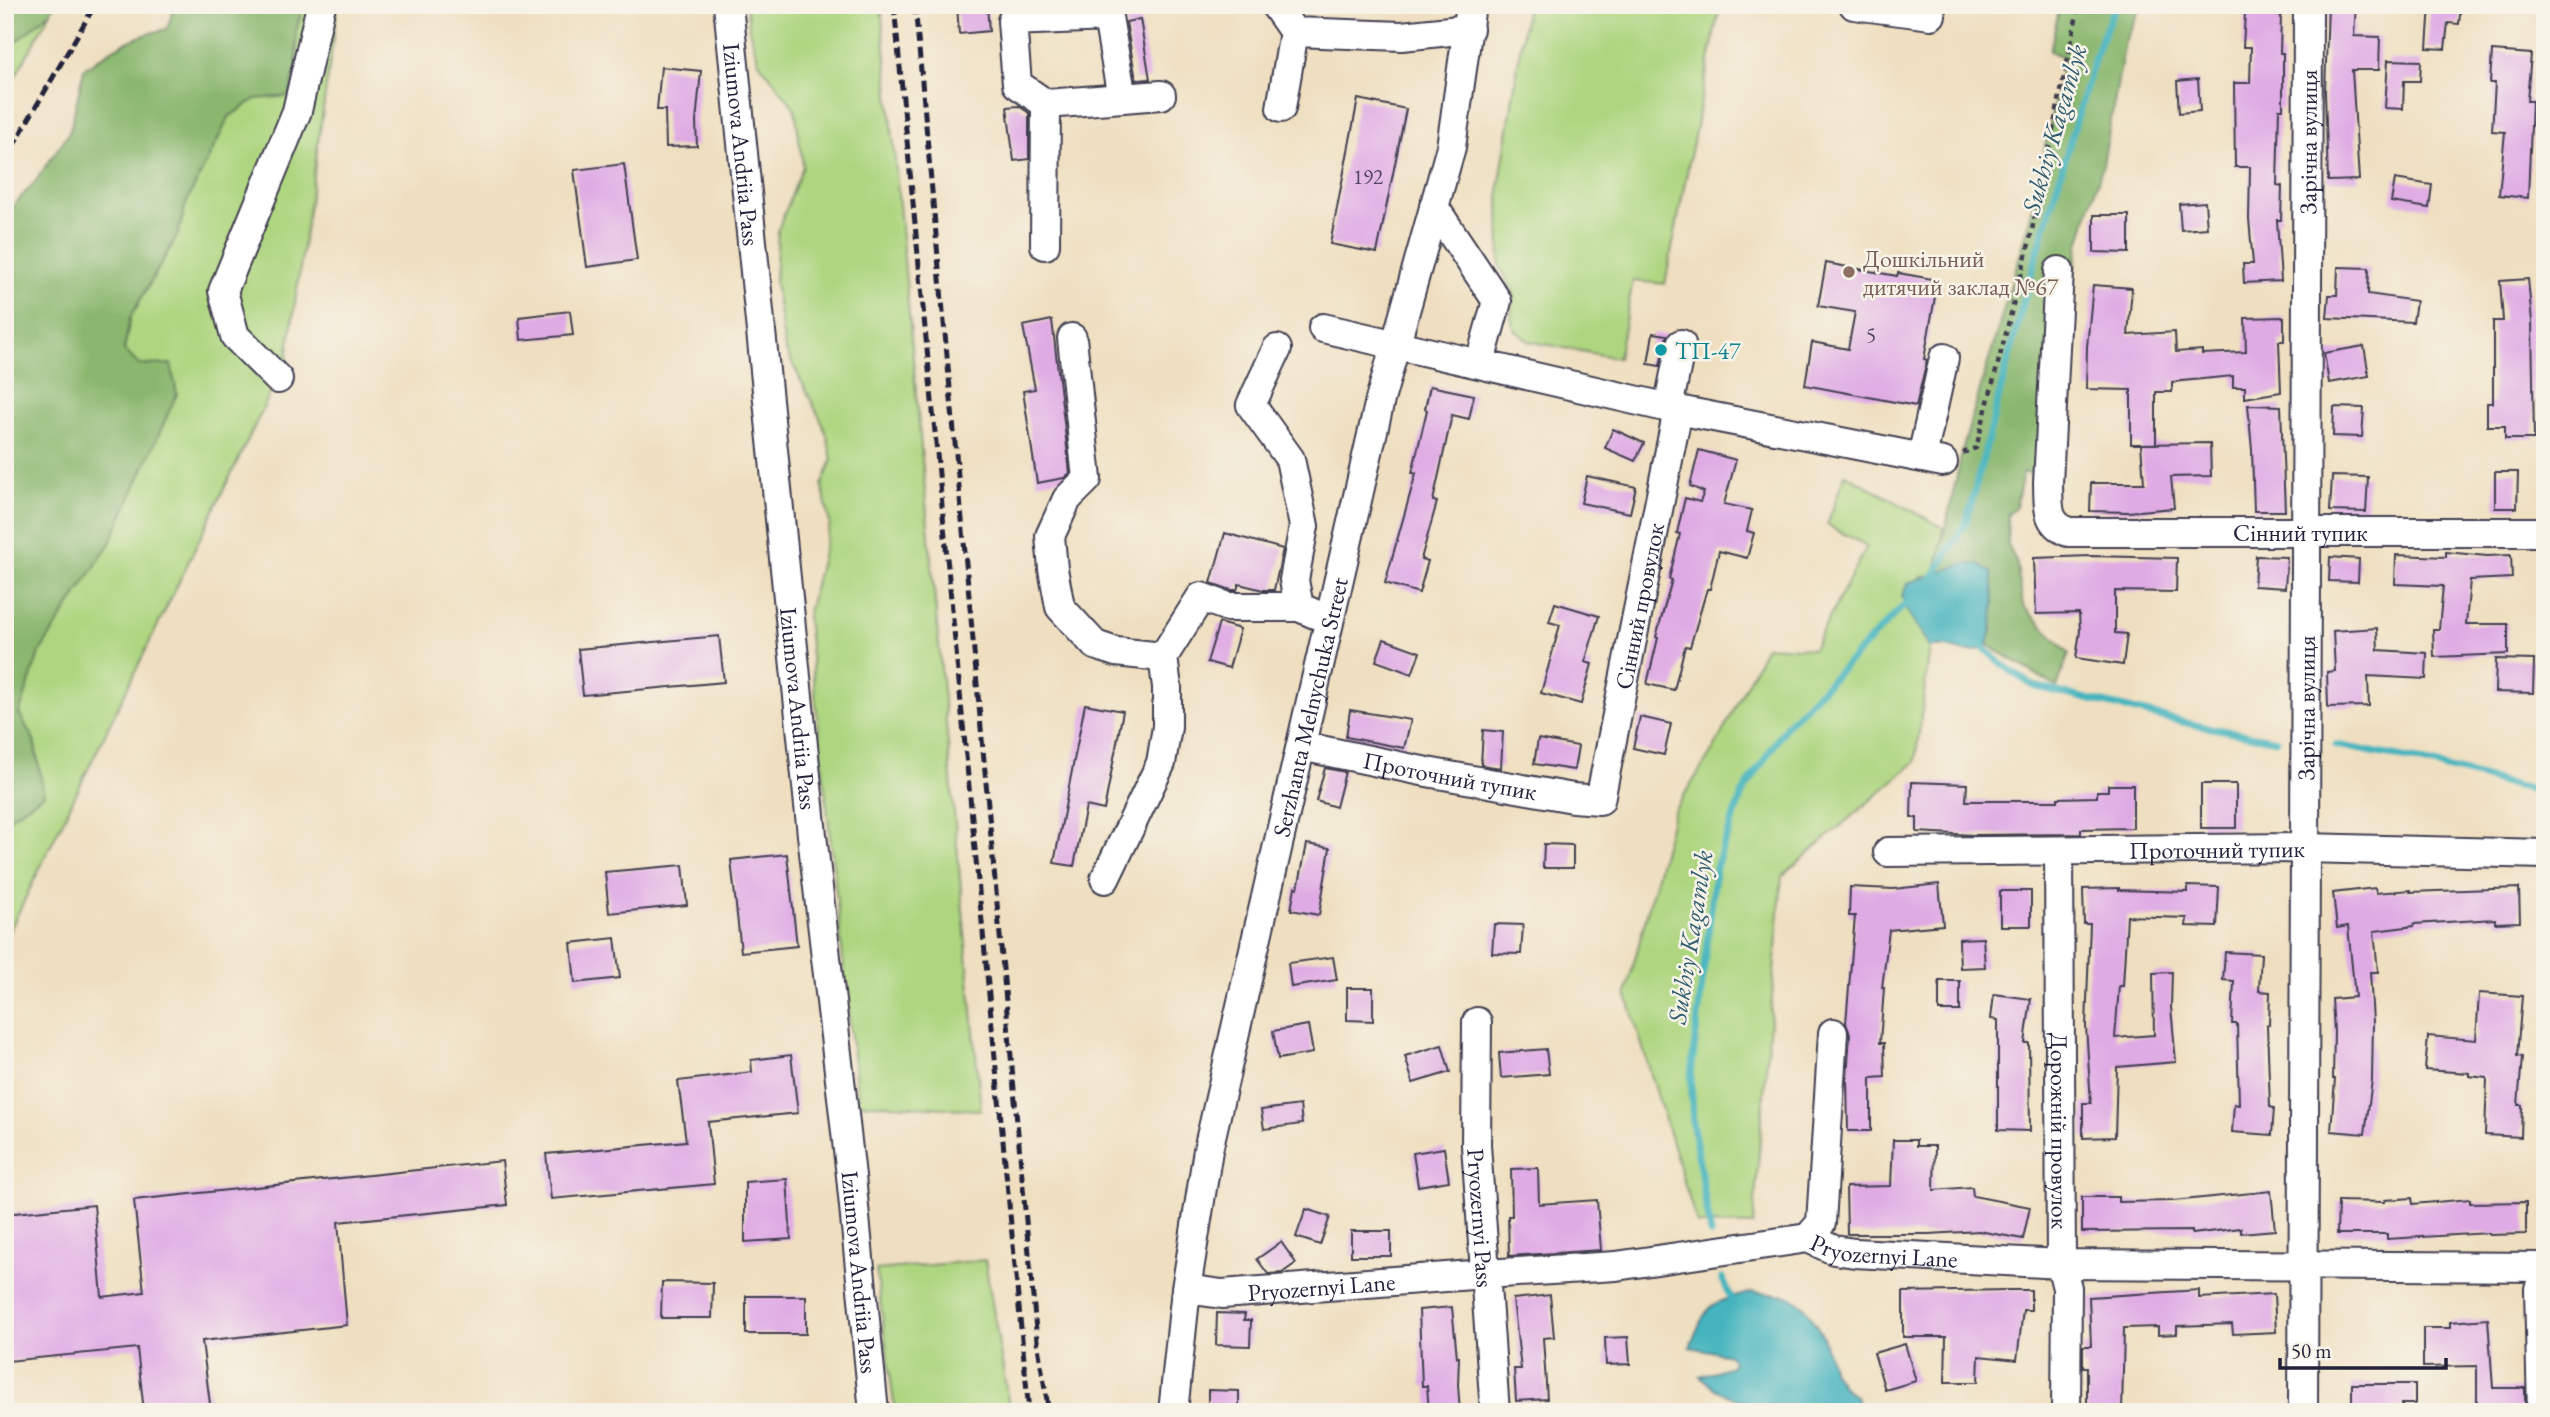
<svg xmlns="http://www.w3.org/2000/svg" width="2550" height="1417" font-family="'EB Garamond',serif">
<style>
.green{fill:#aed680;stroke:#687c5e;stroke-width:2}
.forest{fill:#8ab76e;stroke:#566c54;stroke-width:2}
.water{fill:#44b4be;stroke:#336b7c;stroke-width:2}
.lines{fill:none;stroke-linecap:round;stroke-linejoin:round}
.stream{stroke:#44b4be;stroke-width:7}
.building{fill:#dfabe4}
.minor-casing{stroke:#413e4f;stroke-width:32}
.path{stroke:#413e4f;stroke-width:4.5;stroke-dasharray:5 5;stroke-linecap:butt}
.minor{stroke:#fff;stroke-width:28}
.rail{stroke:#22223b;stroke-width:5;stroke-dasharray:10 5;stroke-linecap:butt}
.education-dot{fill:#8d6e63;stroke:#f7f3e8;stroke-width:2.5}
.culture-dot{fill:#0f9aa8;stroke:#f7f3e8;stroke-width:2.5}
.labels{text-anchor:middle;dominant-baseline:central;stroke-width:5;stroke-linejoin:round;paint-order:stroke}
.number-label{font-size:21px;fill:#514465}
.street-label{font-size:24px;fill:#22223b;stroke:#f7f3e8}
.education-label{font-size:24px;fill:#785e54;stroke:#f7f3e8;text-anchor:start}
.culture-label{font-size:24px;fill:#0d838f;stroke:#f7f3e8;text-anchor:start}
.water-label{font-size:26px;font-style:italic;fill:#305c6f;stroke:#f7f3e8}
</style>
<rect width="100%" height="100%" fill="#f7f3e8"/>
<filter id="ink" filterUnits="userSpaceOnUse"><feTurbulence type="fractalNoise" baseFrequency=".0143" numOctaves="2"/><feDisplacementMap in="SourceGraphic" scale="14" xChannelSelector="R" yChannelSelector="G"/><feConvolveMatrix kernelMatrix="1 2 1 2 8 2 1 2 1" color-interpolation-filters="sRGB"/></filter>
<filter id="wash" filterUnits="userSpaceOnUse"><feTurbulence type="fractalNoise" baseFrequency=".00686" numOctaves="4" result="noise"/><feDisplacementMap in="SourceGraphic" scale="28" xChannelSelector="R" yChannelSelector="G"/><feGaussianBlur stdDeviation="1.57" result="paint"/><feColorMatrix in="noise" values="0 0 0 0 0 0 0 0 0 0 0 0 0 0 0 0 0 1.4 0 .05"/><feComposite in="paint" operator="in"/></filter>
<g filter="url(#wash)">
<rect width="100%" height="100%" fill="#efdfc0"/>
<!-- green -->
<g class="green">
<polygon points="303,5 338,5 287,359 5,940 5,821 44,794 34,740 19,714 39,653 110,543 139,365 124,350 130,318 178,234 186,203 229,117 255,99 297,65 296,32"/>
<polygon points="746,5 881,5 981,1110 858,1103 807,617 830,524 822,485 832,460 827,436 820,418 785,349 775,283 778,230 803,166 795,109 759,62 750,33"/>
<polygon points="1527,5 1720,5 1665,284 1633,281 1618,358 1528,341 1514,329 1511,316 1514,294 1500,266 1499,188"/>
<polygon points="51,12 5,95 5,51"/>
<path d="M 1845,474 L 1944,528 L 1935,574 L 1921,577 L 1904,605 C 1911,620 1923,632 1930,648 L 1915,762 L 1782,876 L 1753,1225 L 1697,1224 L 1626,993 L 1674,811 L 1715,747 L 1766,646 L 1813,649 L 1867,546 L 1827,525 Z"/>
<polygon points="985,1260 1010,1412 895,1412 876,1270"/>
</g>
<!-- forest -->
<g class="forest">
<polygon points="5,5 54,5 51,12 5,51"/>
<path d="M 175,5 L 303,5 L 296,32 L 297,65 L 289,96 L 255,99 L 229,117 L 186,203 L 178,234 L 130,318 L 124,350 L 139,365 L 171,364 L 177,394 L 110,543 L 39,653 L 19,714 L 34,740 L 44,794 L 5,821 L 5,227 L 13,206 L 35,182 L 70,131 L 84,69 C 114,47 131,37 167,29 Z"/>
<polygon points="2060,5 2141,5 2125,42 2103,164 2079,244 2042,470 2036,475 2023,472 2016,507 2008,514 2008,545 2017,564 2023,606 2069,653 2057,687 1988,645 1992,629 1979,564 1965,564 1935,574 1964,444 2027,231 2064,58 2050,51"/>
</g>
<!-- water -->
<g class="water">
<path d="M 1964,564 L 1979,564 L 1991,572 C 1996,595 1994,622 1988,645 C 1962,662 1956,642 1930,648 C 1922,629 1906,616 1902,596 L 1908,583 Z"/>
<path d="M 1753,1292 L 1788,1296 L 1804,1306 L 1823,1336 L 1833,1372 L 1843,1387 L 1857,1398 L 1857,1412 L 1804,1412 L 1804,1407 C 1765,1407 1729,1405 1700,1376 L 1731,1366 L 1733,1361 L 1729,1355 L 1690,1347 C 1708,1302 1707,1304 1753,1292 Z"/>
</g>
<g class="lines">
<!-- stream -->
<g class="stream">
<polyline points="1929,580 1935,574 1967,520 2027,288 2098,47 2116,5"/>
<polyline points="1983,647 2000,663 2033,686 2195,725 2277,740"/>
<polyline points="2336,745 2414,760 2545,793"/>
<polyline points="1711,1234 1693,1126 1691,1075 1716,867 1742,794 1787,725 1911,598"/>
<polyline points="1722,1278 1735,1306"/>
</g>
</g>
<g id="blocks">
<!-- building -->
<g class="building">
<polygon points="957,5 987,5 989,31 959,34"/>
<polygon points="2328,5 2356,5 2354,36 2380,37 2379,70 2352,70 2359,180 2328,181 2325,92"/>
<polygon points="2430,5 2461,5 2459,24 2448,23 2445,49 2427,48"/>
<polygon points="2245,13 2281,15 2280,53 2283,53 2283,109 2279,109 2277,185 2282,186 2281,220 2277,220 2281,281 2244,283 2243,264 2253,264 2249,219 2250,167 2235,167 2234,83 2250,83 2251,47 2243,47"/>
<polygon points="1140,19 1150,79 1136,80 1126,22"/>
<polygon points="2492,51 2531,54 2527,101 2532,101 2528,198 2499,195 2505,132 2492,131 2495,83 2490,83"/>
<polygon points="2388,60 2421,61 2420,81 2404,81 2403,109 2385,108"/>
<polygon points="661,67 701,71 696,122 697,146 666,147 665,110 657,110"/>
<polygon points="2198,79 2200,111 2179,113 2177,81"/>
<polygon points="1358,99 1406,109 1377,253 1330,244"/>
<polygon points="1019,106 1029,113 1029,159 1014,161 1007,107"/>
<polygon points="624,164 637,260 587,267 574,170"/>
<polygon points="2395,179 2432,185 2429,208 2391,202"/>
<polygon points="2205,202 2207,228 2181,230 2179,204"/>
<polygon points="2094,215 2129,215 2129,253 2094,252"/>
<polygon points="1826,263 1897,276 1898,273 1938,280 1924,359 1927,360 1916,406 1805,385 1812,342 1848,349 1855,312 1818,306"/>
<polygon points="2338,267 2369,268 2368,294 2416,301 2413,322 2327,318 2329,295 2337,295"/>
<polygon points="2528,279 2532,322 2534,439 2505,439 2505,426 2487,426 2487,403 2493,403 2493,321 2503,321 2500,281"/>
<polygon points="2093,285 2132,288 2128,335 2175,332 2176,352 2202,350 2202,354 2246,352 2245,318 2284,317 2284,341 2279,341 2281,392 2245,398 2245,387 2233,387 2233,376 2172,382 2172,392 2156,392 2156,444 2131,444 2131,390 2086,389 2087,347"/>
<polygon points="570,311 573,335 521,340 519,317"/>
<polygon points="1052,320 1070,473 1064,478 1037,483 1023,391 1035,389 1023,326"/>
<polygon points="1653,333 1667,335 1660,366 1648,364"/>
<polygon points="2364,346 2369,376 2329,383 2324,353"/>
<polygon points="1430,386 1474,395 1469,419 1452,415 1433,501 1437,502 1421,559 1428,561 1419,593 1385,583 1416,473 1412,473 1427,410 1425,409"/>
<polygon points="2248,405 2281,406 2285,511 2254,511 2252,450"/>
<polygon points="2334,407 2364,408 2362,437 2333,436"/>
<polygon points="1613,429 1644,443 1635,461 1605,448"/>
<polygon points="2210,443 2211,476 2171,477 2174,508 2128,512 2090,511 2091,483 2144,483 2141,444"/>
<polygon points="1699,450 1736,460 1724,504 1752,510 1747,531 1754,533 1747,558 1719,551 1710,589 1707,589 1690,647 1685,646 1674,690 1647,684 1658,638 1656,637 1672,580 1669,579 1680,534 1677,533 1685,498 1700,502 1704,492 1690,486"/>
<polygon points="2495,472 2518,472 2517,508 2495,508"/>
<polygon points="1587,476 1636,487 1630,513 1581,503"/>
<polygon points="2332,476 2368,477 2366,512 2330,511"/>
<polygon points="1225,533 1283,549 1274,590 1263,590 1239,584 1237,590 1231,590 1211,583"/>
<polygon points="2446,552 2487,556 2511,555 2512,578 2470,580 2466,624 2508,624 2508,654 2434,657 2433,629 2439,629 2443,586 2395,584 2396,555 2446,557"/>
<polygon points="2091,556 2177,558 2176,592 2115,591 2115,633 2127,634 2123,665 2076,658 2080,631 2079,613 2036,614 2034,558"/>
<polygon points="2256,556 2287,557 2285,588 2254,586"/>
<polygon points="2330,557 2359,559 2358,582 2329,581"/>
<polygon points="1555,603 1599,616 1585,662 1592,664 1581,704 1541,693 1560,625 1549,622"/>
<polygon points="1219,623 1240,629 1229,668 1207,662"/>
<polygon points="2377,628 2378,650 2427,653 2426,679 2368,676 2369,706 2328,707 2327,672 2335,671 2333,631"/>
<polygon points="719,636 724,682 583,695 578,649"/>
<polygon points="1384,639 1420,652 1412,674 1376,661"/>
<polygon points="2496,659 2534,660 2533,693 2495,692"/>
<polygon points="1085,704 1123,711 1104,810 1086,806 1074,866 1054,863"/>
<polygon points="1350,710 1411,720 1404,748 1346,737"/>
<polygon points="1640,717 1671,724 1664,755 1633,748"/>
<polygon points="1483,730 1503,732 1501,768 1481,765"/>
<polygon points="1538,739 1578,746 1574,770 1534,764"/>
<polygon points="1325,768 1345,772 1336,807 1316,801"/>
<polygon points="1912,782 1967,784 1966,801 2058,801 2058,798 2097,797 2097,791 2108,791 2108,785 2133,785 2133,828 2081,829 2081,834 1974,835 1917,832 1917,818 1911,818"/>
<rect x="2201" y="784" width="35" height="44"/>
<polygon points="1307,844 1330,848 1319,915 1291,910 1295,887 1298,888"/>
<polygon points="1544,844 1573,845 1573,868 1543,868"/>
<polygon points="787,854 797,946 741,952 731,860"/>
<polygon points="683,865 687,905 609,913 605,872"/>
<polygon points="1939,884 1943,925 1889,930 1882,988 1884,988 1880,1043 1884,1043 1885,1077 1871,1078 1871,1131 1848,1131 1847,1078 1850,1034 1846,1023 1855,916 1849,916 1850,887 1893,889"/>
<polygon points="2188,886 2219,887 2217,927 2186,926 2187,918 2127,916 2123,986 2119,986 2115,1038 2154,1035 2153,973 2172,972 2171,1007 2176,1062 2117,1067 2115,1137 2083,1138 2083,1103 2091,1103 2086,1026 2090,924 2084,924 2083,889 2119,888 2119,890 2188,892"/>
<polygon points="2375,888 2376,893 2410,890 2410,892 2519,888 2520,922 2495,923 2495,919 2414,924 2414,926 2374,931 2378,972 2370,972 2373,1022 2372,1080 2365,1134 2331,1131 2335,1079 2333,1079 2334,1032 2332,999 2355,997 2348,926 2337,928 2333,893"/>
<rect x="2000" y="891" width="31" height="35"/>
<polygon points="1494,924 1523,925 1521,954 1492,953"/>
<polygon points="615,938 620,978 575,983 571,943"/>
<polygon points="1983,938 1985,967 1960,968 1959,939"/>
<polygon points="2225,952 2261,954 2259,991 2270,992 2269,1025 2267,1025 2270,1107 2274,1108 2272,1135 2232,1132 2234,1104 2239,1105 2237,1024 2232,1024 2234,981 2223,980"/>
<polygon points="1333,957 1337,980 1291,987 1288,963"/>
<rect x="1939" y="981" width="21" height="30"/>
<polygon points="1347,988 1373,988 1373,1021 1347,1020"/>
<polygon points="2479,993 2522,996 2517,1056 2522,1057 2518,1105 2522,1105 2521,1137 2485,1135 2487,1078 2469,1076 2469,1073 2425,1070 2428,1036 2476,1040"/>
<polygon points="1994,994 2031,999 2025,1043 2029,1043 2030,1131 1998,1130 1998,1020 1991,1019"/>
<polygon points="1308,1025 1313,1053 1278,1059 1273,1031"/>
<polygon points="1442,1045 1450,1072 1413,1083 1405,1056"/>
<polygon points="1546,1049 1549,1074 1501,1078 1499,1053"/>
<polygon points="791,1055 798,1113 708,1122 714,1184 551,1199 546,1154 686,1141 678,1081 752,1072 751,1060"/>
<polygon points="1300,1105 1302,1124 1264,1129 1261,1110"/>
<polygon points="1893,1140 1916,1140 1916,1146 1935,1146 1934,1190 1972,1187 1973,1196 2030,1207 2023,1239 1979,1231 1929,1234 1847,1234 1846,1187 1891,1186"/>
<polygon points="1444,1148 1449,1181 1418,1186 1413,1153"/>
<polygon points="502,1161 507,1205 338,1222 347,1325 202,1341 211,1412 144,1412 137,1348 8,1361 5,1338 5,1214 94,1205 102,1297 144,1292 134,1200"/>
<polygon points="1538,1168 1539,1204 1597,1200 1601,1250 1509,1256 1508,1216 1512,1216 1511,1169"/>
<polygon points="787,1179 791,1239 745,1242 745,1182"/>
<polygon points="2271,1191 2275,1230 2241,1233 2241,1228 2192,1234 2192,1231 2082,1232 2082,1197 2118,1197 2118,1202 2173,1201"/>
<polygon points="2412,1198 2413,1204 2470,1199 2470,1203 2526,1202 2526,1234 2489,1235 2489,1233 2387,1239 2387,1234 2337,1234 2338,1201 2385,1202 2385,1200"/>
<polygon points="1306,1209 1330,1217 1320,1245 1296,1237"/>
<rect x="1351" y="1231" width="40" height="25"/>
<polygon points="1281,1242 1296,1263 1282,1273 1268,1274 1257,1259"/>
<polygon points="662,1282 713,1283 712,1318 661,1318"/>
<polygon points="2006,1290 2031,1290 2031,1310 2023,1310 2017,1360 1979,1356 1978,1382 1945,1382 1946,1337 1903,1337 1903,1292"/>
<polygon points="2199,1290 2199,1298 2274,1294 2276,1332 2233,1334 2232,1324 2177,1326 2177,1334 2158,1335 2158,1327 2124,1328 2122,1412 2087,1412 2087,1367 2083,1367 2083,1346 2091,1346 2089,1297"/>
<polygon points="1550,1295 1554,1337 1543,1338 1547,1399 1516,1401 1514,1369 1521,1369 1513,1299"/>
<rect x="746" y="1296" width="60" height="38"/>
<polygon points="1452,1307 1457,1357 1459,1357 1458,1385 1460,1412 1429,1412 1427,1386 1422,1386 1419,1310"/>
<polygon points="1217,1313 1245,1314 1244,1320 1251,1320 1250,1346 1216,1345"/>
<polygon points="2488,1319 2493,1388 2525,1388 2525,1412 2477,1412 2477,1366 2423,1367 2423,1328 2450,1328 2450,1322"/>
<polygon points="1628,1337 1630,1364 1606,1365 1605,1338"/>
<polygon points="1905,1344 1916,1381 1885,1390 1874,1353"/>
<polygon points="2352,1384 2415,1384 2415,1404 2402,1404 2403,1412 2352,1412"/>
<polygon points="1208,1390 1239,1391 1239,1412 1208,1411"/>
</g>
</g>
</g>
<g filter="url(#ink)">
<use href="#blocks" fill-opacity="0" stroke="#413e4f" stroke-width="2"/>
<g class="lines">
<defs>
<g id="minor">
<path id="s1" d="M 728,5 L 812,835 L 851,1176 L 874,1412"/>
<polyline points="1275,5 1294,32 1402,36 1469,29"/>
<polyline points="1854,5 1931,15"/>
<polyline points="1046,104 1161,95"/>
<polyline points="1281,108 1294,32"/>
<polyline points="1434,207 1497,301 1480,362"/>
<polyline points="1045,245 1046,104 1017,84 1012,21 1108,17 1122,98"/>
<path id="s2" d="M 2059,271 L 2048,483 C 2049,505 2045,522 2068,532 L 2545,532"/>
<polyline points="1323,328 1678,410 1943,462"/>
<polyline points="1072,338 1087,479 1067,499 1050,536 1053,569 1060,607 1095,645 1116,652 1163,657"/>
<polyline points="1277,349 1251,405 1290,459 1304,526 1294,580 1299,607 1315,614"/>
<polyline points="278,379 235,336 223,291 297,111 321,5"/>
<polyline points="1668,408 1681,344"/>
<polyline points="1922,457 1944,358"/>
<path id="s3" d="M 1301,746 L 1427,772 L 1573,798 L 1600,800 L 1678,410"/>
<path id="s4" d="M 2059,851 L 2061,1264 L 2067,1288 L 2066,1412"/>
<path id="s5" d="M 1888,852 L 2304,848 L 2545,854"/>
<polyline points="1105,879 1161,763 1167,727 1167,687 1163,657 1201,597 1228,607 1299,607"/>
<path id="s6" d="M 1477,1022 L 1476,1145 L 1495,1412"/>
<polyline points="1808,1238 1821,1223 1833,1033"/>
<path id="s7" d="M 1186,1289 L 1222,1294 L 1485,1274 L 1616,1266 L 1808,1238 L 1834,1250 L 1855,1253 L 2061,1264 L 2545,1267"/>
<path id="s8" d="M 1173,1412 L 1186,1289 L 1208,1150 L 1380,400 L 1451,147 L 1471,5"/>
<path id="s9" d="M 2303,1412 L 2308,5"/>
<polyline points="2542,1412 2539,1289 2545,1273"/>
</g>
</defs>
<!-- minor casing -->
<use href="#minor" class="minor-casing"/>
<!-- path -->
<g class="path">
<polyline points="2018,282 2035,283"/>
<polyline points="1963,453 1976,448 2029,244 2079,5"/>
</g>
<!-- minor -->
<use href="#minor" class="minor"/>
<!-- rail -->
<g class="rail">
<polyline points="894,5 1029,1412"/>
<polyline points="915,5 1037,1341 1049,1412"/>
<polyline points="5,160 95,5"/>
</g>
</g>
</g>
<!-- markers -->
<circle class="education-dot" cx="1849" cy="272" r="7"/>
<circle class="culture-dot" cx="1661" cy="350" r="7"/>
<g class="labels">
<!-- number labels -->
<g class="number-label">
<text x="1368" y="176">192</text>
<text x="1871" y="334">5</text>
</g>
<!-- street labels -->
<g class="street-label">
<text stroke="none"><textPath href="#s9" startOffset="1270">Зарічна вулиця</textPath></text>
<text stroke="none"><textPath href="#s1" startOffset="140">Iziumova Andriia Pass</textPath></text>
<text stroke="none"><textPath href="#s2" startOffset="502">Сінний тупик</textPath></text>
<text stroke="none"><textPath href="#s3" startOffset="502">Сінний провулок</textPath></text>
<text stroke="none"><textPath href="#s8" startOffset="719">Serzhanta Melnychuka Street</textPath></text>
<text stroke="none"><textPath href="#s9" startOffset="704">Зарічна вулиця</textPath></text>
<text stroke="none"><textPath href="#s1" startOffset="707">Iziumova Andriia Pass</textPath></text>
<text stroke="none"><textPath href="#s3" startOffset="152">Проточний тупик</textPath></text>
<text stroke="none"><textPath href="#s5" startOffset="329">Проточний тупик</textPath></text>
<text stroke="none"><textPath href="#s4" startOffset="280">Дорожній провулок</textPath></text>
<text stroke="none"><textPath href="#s6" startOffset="196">Pryozernyi Pass</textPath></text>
<text stroke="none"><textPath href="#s7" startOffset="704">Pryozernyi Lane</textPath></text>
<text stroke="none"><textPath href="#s1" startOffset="1274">Iziumova Andriia Pass</textPath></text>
<text stroke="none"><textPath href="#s7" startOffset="136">Pryozernyi Lane</textPath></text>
</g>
<!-- education labels -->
<g class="education-label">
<text x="1863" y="258">Дошкільний<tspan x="1863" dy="28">дитячий заклад №67</tspan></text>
</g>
<!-- culture labels -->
<g class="culture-label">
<text x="1675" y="350">ТП-47</text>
</g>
<!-- water labels -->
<g class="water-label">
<text transform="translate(2054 129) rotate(-74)">Sukhiy Kagamlyk</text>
<text transform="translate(1690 937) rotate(-81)">Sukhiy Kagamlyk</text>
</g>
</g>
<!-- margin -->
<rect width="2550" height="1417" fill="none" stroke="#f7f3e8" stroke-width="28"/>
<!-- scale -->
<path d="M2280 1358v10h166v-10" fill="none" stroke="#22223b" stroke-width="3.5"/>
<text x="2291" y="1358" font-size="21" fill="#22223b" stroke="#f7f3e8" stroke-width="5" paint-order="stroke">50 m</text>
</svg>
